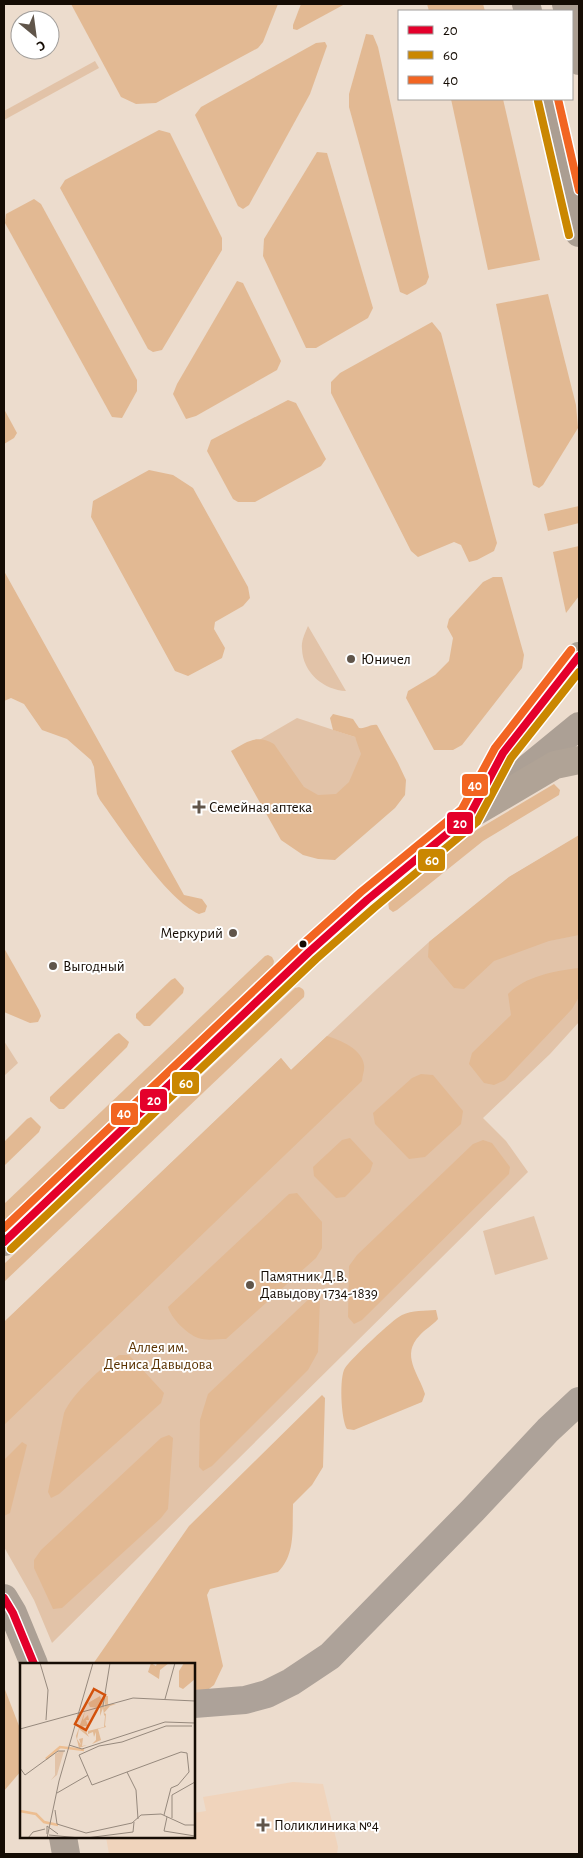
<svg xmlns="http://www.w3.org/2000/svg" width="583" height="1858" font-family="'Alegreya Sans',sans-serif">
<style>
.built{fill:#f0d4bc}
.green{fill:#e2c3a8}
.forest{fill:#e2b993}
.lines{fill:none;stroke-linecap:round;stroke-linejoin:round}
.street{stroke:#ada299;stroke-width:28}
.secondary{stroke:#aca095;stroke-width:28}
.primary{stroke:#b0a396;stroke-width:28}
.highway{stroke:#ab9e92;stroke-width:28}
.bus-1-casing{stroke:#fff;stroke-width:11}
.bus-2-casing{stroke:#fff;stroke-width:11}
.bus-3-casing{stroke:#fff;stroke-width:11}
.bus-1{stroke:#e4002b;stroke-width:8}
.bus-2{stroke:#ca8701;stroke-width:8}
.bus-3{stroke:#f26522;stroke-width:8}
.poi-dot{fill:#60554a;stroke:#fff;stroke-width:2}
.bus-dot{fill:#150c04;stroke:#fff;stroke-width:2}
.labels{text-anchor:middle;dominant-baseline:central;stroke-width:4;stroke-linejoin:round;paint-order:stroke}
.poi-label{font-size:15px;fill:#150c04;stroke:#fff;text-anchor:start}
.park-label{font-size:15px;fill:#5a3202;stroke:#fff}
.inset-river{fill:none;stroke:#edbe91;stroke-width:2.5}
.inset-road{fill:none;stroke:#96897d;stroke-width:1}
.view{fill:#d3510b;fill-opacity:0.15;stroke:#d3510b;stroke-width:2.5}
.inset-edge{fill:none;stroke:#150c04;stroke-width:2.5}
.line-badge{stroke:#fff;stroke-width:2}
.badge-label{font-size:14px;text-anchor:middle;font-weight:bold;fill:#fff}
</style>
<rect width="100%" height="100%" fill="#ecdccd"/>
<!-- built -->
<polygon class="built" points="293,1782 323,1784 338,1847 337,1854 109,1854 106,1837 194,1837 194,1813 206,1811 203,1797"/>
<!-- green -->
<g class="green">
<polygon points="95,61 99,68 4,120 4,111"/>
<path d="M 308,626 L 346,691 C 324,690 303,673 302,649 C 301,641 305,633 308,626 Z"/>
<polygon points="297,718 355,737 379,780 289,833 237,753"/>
<polygon points="579,836 579,1022 550,1054 483,1118 506,1141 528,1172 52,1643 34,1600 4,1547 4,1322 281,1058 291,1070 377,989 429,942 509,877"/>
<polygon points="4,1041 18,1063 4,1076"/>
<polygon points="534,1216 548,1259 495,1275 483,1231"/>
</g>
<!-- forest -->
<g class="forest">
<polygon points="71,4 278,4 263,42 258,48 156,103 136,104 121,97"/>
<polygon points="301,4 345,4 297,30 293,29 293,25"/>
<polygon points="427,4 483,4 485,11 429,11"/>
<polygon points="366,34 373,35 378,47 429,277 426,284 407,295 400,292 349,107 349,94"/>
<polygon points="325,42 327,46 310,94 249,205 243,209 238,206 195,115 201,107 316,43"/>
<polygon points="451,99 503,99 540,260 488,270"/>
<polygon points="159,130 170,133 222,238 222,250 162,350 153,352 148,349 60,188 65,180"/>
<polygon points="317,152 327,153 373,308 368,318 316,348 306,348 263,256 264,239"/>
<polygon points="34,199 41,204 137,380 137,391 122,418 112,417 5,223 6,214"/>
<polygon points="237,281 243,283 281,361 277,370 196,416 186,419 173,394 177,384"/>
<polygon points="548,294 576,405 578,428 543,485 539,488 533,485 496,304"/>
<polygon points="432,322 441,333 497,543 494,551 477,560 469,562 461,545 454,542 418,557 411,551 331,393 331,382 340,373"/>
<polygon points="288,400 296,403 326,459 321,466 255,502 238,502 233,499 207,451 211,440"/>
<polygon points="4,409 17,433 14,438 4,444"/>
<polygon points="149,470 173,475 193,488 248,587 250,598 243,606 215,622 214,629 225,648 222,658 188,676 175,671 91,517 93,501"/>
<polygon points="579,506 579,523 548,531 544,514"/>
<polygon points="579,546 579,596 566,613 553,552"/>
<path d="M 4,571 L 184,895 L 202,899 L 207,906 L 205,912 L 199,914 C 166,899 123,831 100,800 L 97,794 L 94,767 L 91,760 L 67,739 L 42,730 L 24,704 L 11,698 L 4,701 Z"/>
<polygon points="493,577 502,577 524,655 522,668 462,745 453,750 434,750 406,698 408,691 435,675 449,661 453,638 447,627 449,619 483,582"/>
<path d="M 333,714 L 353,719 L 359,728 C 366,729 370,724 377,725 L 398,763 L 406,780 L 405,795 L 395,808 L 335,860 L 318,859 L 303,855 L 281,840 L 231,751 C 247,742 256,734 274,744 L 304,787 L 318,795 L 336,794 L 349,782 L 361,754 L 355,737 L 333,730 L 330,718 Z"/>
<polygon points="554,784 560,790 559,795 483,841 397,910 393,912 389,909 388,901 475,831"/>
<polygon points="579,835 579,935 549,941 494,961 464,989 454,988 428,957 429,942 509,877"/>
<polygon points="4,948 39,1010 41,1016 38,1022 30,1023 4,1012"/>
<polygon points="268,955 272,957 274,961 273,966 4,1221 4,1204 265,956"/>
<path d="M 579,968 L 579,997 L 572,1009 L 505,1080 L 494,1085 L 484,1083 L 469,1064 L 472,1053 L 511,1015 L 508,994 C 526,976 554,971 579,968 Z"/>
<polygon points="175,978 184,988 183,993 150,1026 144,1026 136,1018 136,1014 171,980"/>
<path d="M 299,987 C 304,989 305,991 304,997 L 4,1282 L 4,1264 L 295,988 Z"/>
<polygon points="119,1033 129,1042 127,1047 64,1109 59,1109 50,1101 50,1097 115,1035"/>
<path d="M 327,1036 C 340,1040 362,1049 364,1065 C 365,1070 362,1076 362,1081 L 4,1425 L 4,1322 L 281,1058 L 291,1070 Z"/>
<polygon points="421,1074 433,1075 463,1111 461,1124 425,1157 409,1159 375,1124 373,1113 412,1078"/>
<polygon points="31,1117 41,1127 39,1132 4,1166 4,1142 27,1119"/>
<polygon points="350,1138 373,1163 370,1172 345,1197 336,1198 314,1176 313,1167 342,1140"/>
<polygon points="483,1140 492,1143 510,1167 509,1174 362,1320 354,1324 348,1317 349,1266 357,1255 473,1144"/>
<path d="M 297,1193 L 322,1222 L 322,1248 L 316,1258 L 226,1339 C 217,1339 207,1341 198,1338 C 187,1334 171,1318 168,1307 L 289,1194 Z"/>
<polygon points="318,1293 320,1299 318,1352 308,1370 212,1466 203,1471 199,1467 200,1420 208,1394 311,1297"/>
<path d="M 436,1310 L 438,1319 C 432,1326 425,1329 420,1335 C 400,1355 419,1374 425,1394 L 422,1402 L 354,1430 L 347,1429 C 341,1420 339,1377 345,1368 C 351,1359 393,1319 402,1315 C 412,1310 425,1311 436,1310 Z"/>
<path d="M 119,1355 L 129,1355 L 164,1393 L 161,1403 L 59,1494 L 51,1498 L 48,1492 L 64,1413 C 72,1394 102,1367 119,1355 Z"/>
<path d="M 322,1395 L 325,1398 L 323,1467 L 312,1485 L 293,1504 C 292,1528 296,1554 278,1572 L 210,1589 L 207,1595 L 223,1666 L 214,1685 L 205,1692 L 194,1693 L 194,1664 L 93,1664 L 189,1526 Z"/>
<polygon points="169,1435 173,1438 168,1509 161,1518 62,1608 53,1609 34,1568 34,1560 41,1550 161,1438"/>
<polygon points="22,1442 27,1445 10,1513 4,1516 4,1460"/>
<polygon points="4,1687 21,1731 21,1771 4,1791"/>
</g>
<g class="lines">
<!-- street -->
<polyline class="street" points="194,1704 245,1700 267,1694 291,1682 330,1656 473,1510 548,1430 579,1401"/>
<!-- secondary -->
<g class="secondary">
<polyline points="512,781 579,726"/>
<polyline points="4,1598 13,1613 34,1664"/>
<polyline points="63,1837 66,1854"/>
</g>
<!-- primary -->
<g class="primary">
<polyline points="470,815 555,765 579,760"/>
<polyline points="4,1242 309,952 367,900 470,815 503,753 579,656"/>
</g>
<!-- highway -->
<g class="highway">
<polyline points="526,4 528,11"/>
<polyline points="566,4 568,11"/>
<polyline points="572,29 579,61"/>
<polyline points="548,99 579,233"/>
</g>
<defs>
<g id="bus-1">
<polyline points="4,1242 309,952 367,900 470,815 503,753 579,656"/>
<polyline points="4,1598 13,1613 34,1664"/>
</g>
<g id="bus-2">
<polyline points="538,101 569,235"/>
<polyline points="11,1249 316,959 374,908 477,822 511,758 579,672"/>
</g>
<g id="bus-3">
<polyline points="558,99 579,190"/>
<polyline points="4,1228 302,945 361,892 462,809 495,748 571,650"/>
</g>
</defs>
<!-- bus-1 casing -->
<use href="#bus-1" class="bus-1-casing"/>
<!-- bus-2 casing -->
<use href="#bus-2" class="bus-2-casing"/>
<!-- bus-3 casing -->
<use href="#bus-3" class="bus-3-casing"/>
<!-- bus-1 -->
<use href="#bus-1" class="bus-1"/>
<!-- bus-2 -->
<use href="#bus-2" class="bus-2"/>
<!-- bus-3 -->
<use href="#bus-3" class="bus-3"/>
</g>
<!-- markers -->
<g class="poi-dot">
<circle cx="351" cy="659" r="5"/>
<path d="M196.5 799.5h5v5h5v5h-5v5h-5v-5h-5v-5h5z"/>
<circle cx="233" cy="933" r="5"/>
<circle cx="53" cy="966" r="5"/>
<circle cx="250" cy="1285" r="5"/>
<path d="M260.5 1817.5h5v5h5v5h-5v5h-5v-5h-5v-5h5z"/>
</g>
<circle class="bus-dot" cx="303" cy="944" r="4.5"/>
<g class="labels">
<!-- poi labels -->
<g class="poi-label">
<text x="361" y="659">Юничел</text>
<text x="209" y="807">Семейная аптека</text>
<text x="223" y="933" text-anchor="end">Меркурий</text>
<text x="63" y="966">Выгодный</text>
<text x="260" y="1276">Памятник Д.В.<tspan x="260" dy="17">Давыдову 1734-1839</tspan></text>
<text x="274" y="1825">Поликлиника №4</text>
</g>
<!-- park labels -->
<g class="park-label">
<text x="158" y="1347">Аллея им.<tspan x="158" dy="17">Дениса Давыдова</tspan></text>
</g>
</g>
<!-- overview -->
<g transform="translate(20 1663)">
<rect width="175" height="175" fill="#ecdccd"/>
<path d="M 40,88 L 44,88 L 37,112 L 31,117 L 35,112 L 35,91 Z" fill="#e2c3a8"/>
<path d="M 131,0 L 136,3 L 137,0 L 149,0 L 140,7 L 139,16 L 128,9 ZM 164,0 L 175,0 L 175,16 L 163,26 L 159,24 L 159,8 ZM 80,33 L 85,45 L 84,33 L 88,33 L 88,41 L 96,41 L 90,43 L 84,50 L 86,51 L 85,62 L 86,64 L 78,66 L 81,77 L 72,81 L 76,77 L 76,69 L 74,74 L 73,69 L 68,71 L 68,68 L 84,64 L 85,53 L 84,52 L 83,45 L 80,53 L 80,45 L 70,44 L 68,40 ZM 65,48 L 63,57 L 68,52 L 69,57 L 66,57 L 68,63 L 63,63 L 69,74 L 59,66 L 57,76 L 61,82 L 59,76 L 63,75 L 62,83 L 67,82 L 59,85 L 56,73 Z" fill="#e2b993"/>
<path class="inset-river" d="M 26,96 L 40,84 L 64,87M 0,148 L 16,151 L 24,159 L 38,162"/>
<path class="inset-road" d="M 20,0 L 28,27 L 26,57M 145,36 L 155,0M 83,43 L 90,0M 0,66 L 113,35 L 175,38M 49,82 L 62,86 L 145,59 L 175,60M 59,92 L 79,83 L 102,79 L 146,63 L 172,63M 59,92 L 72,122 L 107,109 L 116,127 L 118,156M 0,105 L 5,112 L 38,88 L 45,88M 107,109 L 161,89 L 167,90 L 169,109 L 158,122 L 151,125 L 144,152M 37,130 L 68,112M 35,147 L 37,161 L 66,170 L 112,160 L 121,152 L 141,151 L 165,162 L 175,162M 147,154 L 144,168 L 175,173M 152,155 L 152,132 L 175,119M 27,171 L 27,163 L 38,171M 29,172 L 60,175M 8,175 L 13,169 L 25,166M 27,175 L 39,118 L 73,0M 66,175 L 113,169 L 114,159"/>
<path class="view" d="M 74,26 L 85,32 L 66,67 L 55,61 Z"/>
<rect width="175" height="175" class="inset-edge"/>
</g>
<g class="line-badge">
<rect x="461" y="773" width="28" height="24" rx="5" fill="#f26522"/>
<rect x="446" y="811" width="28" height="24" rx="5" fill="#e4002b"/>
<rect x="417" y="848" width="29" height="24" rx="5" fill="#ca8701"/>
<rect x="171" y="1071" width="29" height="24" rx="5" fill="#ca8701"/>
<rect x="139" y="1088" width="29" height="24" rx="5" fill="#e4002b"/>
<rect x="110" y="1102" width="29" height="24" rx="5" fill="#f26522"/>
</g>
<g class="badge-label">
<text x="475" y="790">40</text>
<text x="460" y="828">20</text>
<text x="432" y="865">60</text>
<text x="186" y="1088">60</text>
<text x="154" y="1105">20</text>
<text x="124" y="1118">40</text>
</g>
<!-- border -->
<rect width="583" height="1858" fill="none" stroke="#150c04" stroke-width="10"/>
<!-- legend -->
<rect x="398" y="10" width="175" height="90" fill="#ffffff" stroke="#a19e9b"/>
<rect x="408" y="26" width="25" height="8" fill="#e4002b" stroke="#a19e9b"/>
<text x="443" y="35" font-size="15" fill="#150c04">20</text>
<rect x="408" y="51" width="25" height="8" fill="#ca8701" stroke="#a19e9b"/>
<text x="443" y="60" font-size="15" fill="#150c04">60</text>
<rect x="408" y="76" width="25" height="8" fill="#f26522" stroke="#a19e9b"/>
<text x="443" y="85" font-size="15" fill="#150c04">40</text>
<!-- north arrow -->
<g transform="translate(35 35) rotate(151)"><circle r="24" fill="#ffffff" stroke="#a19e9b"/>
<path d="M0-4L9 19L0 12L-9 19Z" fill="#60554a"/>
<text y="-8" font-size="14" font-weight="bold" text-anchor="middle" fill="#150c04">С</text>
</g>
</svg>
